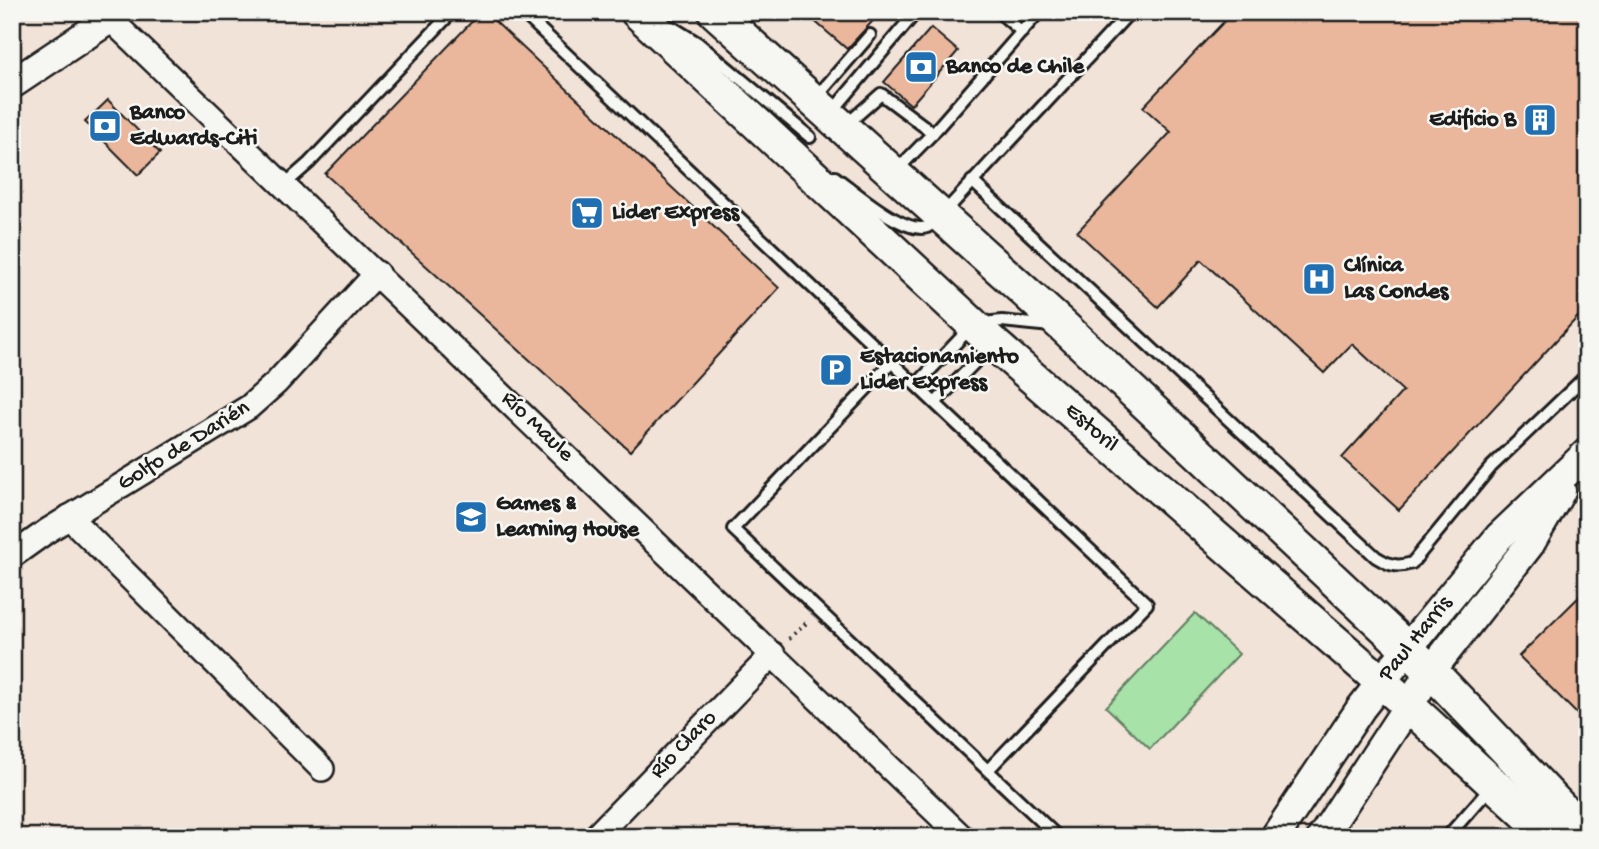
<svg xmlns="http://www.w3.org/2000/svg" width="1599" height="849" font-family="'Gochi Hand',sans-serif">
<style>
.green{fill:#a7e2a8;stroke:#627f62;stroke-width:2}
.building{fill:#eab79c;stroke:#1c1c1c;stroke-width:2}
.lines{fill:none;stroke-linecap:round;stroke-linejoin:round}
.service-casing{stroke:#1c1c1c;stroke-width:16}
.minor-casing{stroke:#1c1c1c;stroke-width:28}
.tertiary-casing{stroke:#1c1c1c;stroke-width:33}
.secondary-casing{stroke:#1c1c1c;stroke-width:37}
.path{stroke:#1c1c1c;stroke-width:4.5;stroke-dasharray:2 5;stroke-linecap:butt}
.service{stroke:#f6f6f2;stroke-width:10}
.minor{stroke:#f6f6f2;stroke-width:23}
.tertiary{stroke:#f6f6f2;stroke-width:28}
.secondary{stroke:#f6f6f2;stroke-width:32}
.labels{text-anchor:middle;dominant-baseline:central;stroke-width:5;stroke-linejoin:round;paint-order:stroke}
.poi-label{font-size:23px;font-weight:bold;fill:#1c1c1c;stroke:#f6f6f2;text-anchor:start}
.street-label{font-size:23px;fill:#1c1c1c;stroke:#f6f6f2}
</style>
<rect width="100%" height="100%" fill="#f2e3d8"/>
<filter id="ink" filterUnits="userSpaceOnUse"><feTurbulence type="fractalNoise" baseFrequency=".0143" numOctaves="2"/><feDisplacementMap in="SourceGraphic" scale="14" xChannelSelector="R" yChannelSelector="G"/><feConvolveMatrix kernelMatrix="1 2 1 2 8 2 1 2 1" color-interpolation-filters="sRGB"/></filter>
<g filter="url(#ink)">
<!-- green -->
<polygon class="green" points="1195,613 1239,654 1150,749 1106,707"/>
<!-- building -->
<g class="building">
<polygon points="481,12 485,12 779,288 630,451 325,174"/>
<polygon points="804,12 881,12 847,49"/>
<polygon points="1233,12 1587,12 1587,307 1399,510 1342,458 1403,391 1352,344 1324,373 1201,260 1158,307 1077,232 1171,132 1143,107"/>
<polygon points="931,28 958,51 911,105 884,82"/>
<polygon points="108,100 160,153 138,175 85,122"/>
<polygon points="1587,589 1587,724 1519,656"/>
</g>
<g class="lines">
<defs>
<g id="service">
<polyline points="522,12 1147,604 988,770"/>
<polyline points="999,12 1022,32"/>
<polyline points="672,27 698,43 810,137"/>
<polyline points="814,100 870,35"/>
<polyline points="831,113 916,12"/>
<polyline points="846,125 881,94 933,133"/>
<polyline points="896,171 933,133 1039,12"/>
<path d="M 835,177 C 853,190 904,235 927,227 C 931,225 936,220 940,217 L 1130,12"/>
<path d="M 972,181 L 1376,557 C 1389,565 1397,568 1412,563 L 1491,467 L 1587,375"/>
<polyline points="284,185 309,163 452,12"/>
<polyline points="892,362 733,529 1058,837"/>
<polyline points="916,385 974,324 1002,321 1051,326"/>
<polyline points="935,403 992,345"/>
<polyline points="1447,837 1492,786"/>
</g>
<g id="minor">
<polyline points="110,19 962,837"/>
<polyline points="69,517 322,769"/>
<polyline points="12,556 47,531 249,407 276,383 377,273"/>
<polyline points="595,837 773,654"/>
</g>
<g id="tertiary">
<polyline points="12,84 120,12"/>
<polyline points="1275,837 1361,708 1407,649 1499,537 1587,453"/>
<polyline points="1322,837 1431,671 1530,544 1561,491"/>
</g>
<g id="secondary">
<polyline points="637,12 994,344 1409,706 1551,837"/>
<polyline points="715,12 1064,327 1431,671 1587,835"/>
</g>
</defs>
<!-- service casing -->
<use href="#service" class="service-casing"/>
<!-- minor casing -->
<use href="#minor" class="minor-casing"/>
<!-- tertiary casing -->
<use href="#tertiary" class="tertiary-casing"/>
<!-- secondary casing -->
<use href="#secondary" class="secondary-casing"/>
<!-- path -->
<polyline class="path" points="789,639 806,623"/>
<!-- service -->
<use href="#service" class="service"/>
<!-- minor -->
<use href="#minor" class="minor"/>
<!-- tertiary -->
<use href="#tertiary" class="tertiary"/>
<!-- secondary -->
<use href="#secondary" class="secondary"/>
</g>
</g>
<!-- icons -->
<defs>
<symbol id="bank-square" viewBox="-11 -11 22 22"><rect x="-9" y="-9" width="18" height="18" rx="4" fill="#1f6fb2" stroke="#f6f6f2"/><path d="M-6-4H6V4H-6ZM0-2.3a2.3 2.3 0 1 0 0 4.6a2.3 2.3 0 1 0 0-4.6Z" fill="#fff"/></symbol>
<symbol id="building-square" viewBox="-11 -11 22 22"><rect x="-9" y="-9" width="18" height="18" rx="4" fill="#1f6fb2" stroke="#f6f6f2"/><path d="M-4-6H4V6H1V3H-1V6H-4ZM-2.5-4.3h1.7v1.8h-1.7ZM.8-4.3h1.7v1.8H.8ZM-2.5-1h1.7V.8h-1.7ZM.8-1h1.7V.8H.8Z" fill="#fff"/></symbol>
<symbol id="supermarket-square" viewBox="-11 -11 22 22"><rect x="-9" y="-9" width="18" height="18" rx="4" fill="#1f6fb2" stroke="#f6f6f2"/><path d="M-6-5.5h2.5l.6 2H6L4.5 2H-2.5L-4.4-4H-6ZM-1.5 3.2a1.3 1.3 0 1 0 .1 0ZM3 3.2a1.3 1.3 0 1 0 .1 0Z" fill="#fff"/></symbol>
<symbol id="hospital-square" viewBox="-11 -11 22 22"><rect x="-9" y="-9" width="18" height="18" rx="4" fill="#1f6fb2" stroke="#f6f6f2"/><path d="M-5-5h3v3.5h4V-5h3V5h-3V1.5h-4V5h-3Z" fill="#fff"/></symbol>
<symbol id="parking-square" viewBox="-11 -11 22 22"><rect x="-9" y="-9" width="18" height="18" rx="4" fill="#1f6fb2" stroke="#f6f6f2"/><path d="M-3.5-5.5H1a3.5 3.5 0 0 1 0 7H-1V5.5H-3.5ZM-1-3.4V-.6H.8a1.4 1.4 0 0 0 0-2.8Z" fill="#fff"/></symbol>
<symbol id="school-square" viewBox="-11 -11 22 22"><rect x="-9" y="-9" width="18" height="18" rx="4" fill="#1f6fb2" stroke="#f6f6f2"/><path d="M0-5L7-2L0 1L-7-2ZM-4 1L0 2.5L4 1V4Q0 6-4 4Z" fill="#fff"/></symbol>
</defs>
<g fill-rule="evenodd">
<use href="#bank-square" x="902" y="48" width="38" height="38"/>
<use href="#building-square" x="1521" y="101" width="38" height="38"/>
<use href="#bank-square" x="86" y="107" width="38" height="38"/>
<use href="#supermarket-square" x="568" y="194" width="38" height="38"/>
<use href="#hospital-square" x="1300" y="260" width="38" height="38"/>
<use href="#parking-square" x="817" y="351" width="38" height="38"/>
<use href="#school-square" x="452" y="498" width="38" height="38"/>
</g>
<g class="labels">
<!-- poi labels -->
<g class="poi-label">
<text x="946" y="67">Banco de Chile</text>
<text x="130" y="113">Banco<tspan x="130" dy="26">Edwards-Citi</tspan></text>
<text x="1516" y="120" text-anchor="end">Edificio B</text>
<text x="612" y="213">Lider Express</text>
<text x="1344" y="266">Clínica<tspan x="1344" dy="26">Las Condes</tspan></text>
<text x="860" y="357">Estacionamiento<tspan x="860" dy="26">Lider Express</tspan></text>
<text x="496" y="504">Games &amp;<tspan x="496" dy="26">Learning House</tspan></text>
</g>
<!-- street labels -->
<g class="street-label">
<text transform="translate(537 427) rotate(44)">Río Maule</text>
<text transform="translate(1091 428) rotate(41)">Estoril</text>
<text transform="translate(184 446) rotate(-32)">Golfo de Darién</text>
<text transform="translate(1416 639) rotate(-51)">Paul Harris</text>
<text transform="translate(684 745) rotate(-46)">Río Claro</text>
</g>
</g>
<!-- margin -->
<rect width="1599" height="849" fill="none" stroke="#f6f6f2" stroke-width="42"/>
<rect x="21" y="21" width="1557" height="807" fill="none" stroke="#1c1c1c" stroke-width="2.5" filter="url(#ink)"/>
</svg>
